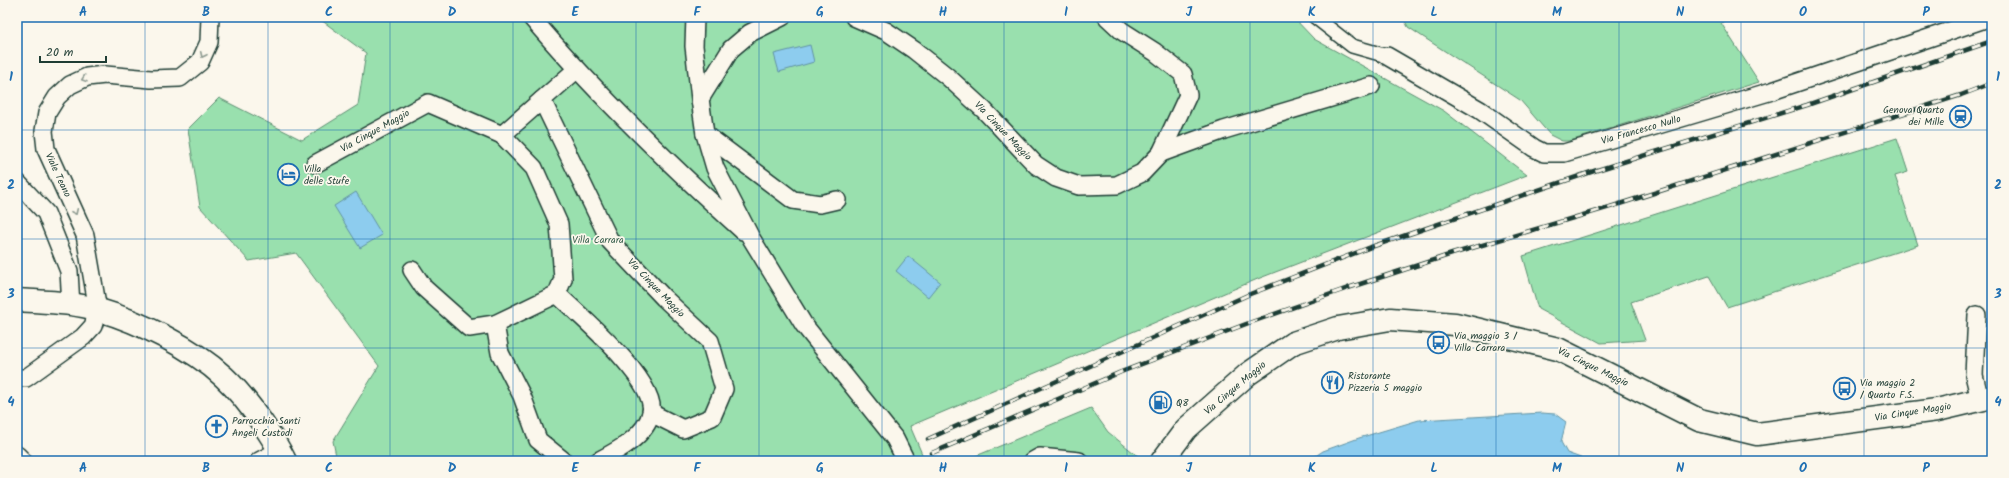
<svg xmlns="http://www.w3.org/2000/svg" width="2009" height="478" font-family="Kalam,sans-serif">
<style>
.green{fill:#99e0ae;stroke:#5c8e71}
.water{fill:#8dccee;stroke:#6193a4}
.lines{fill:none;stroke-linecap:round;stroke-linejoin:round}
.pedestrian-casing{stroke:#1f3d34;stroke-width:16}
.minor-casing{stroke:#1f3d34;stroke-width:20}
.tertiary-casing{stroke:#1f3d34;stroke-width:25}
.primary-casing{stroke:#1f3d34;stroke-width:25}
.pedestrian{stroke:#fbf7ec;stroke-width:13}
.minor{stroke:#fbf7ec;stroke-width:17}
.tertiary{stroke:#fbf7ec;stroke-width:22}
.primary{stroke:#fbf7ec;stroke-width:22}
.rail-casing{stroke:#1f3d34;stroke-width:4.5}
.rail{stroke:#fbf7ec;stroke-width:3;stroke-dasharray:9;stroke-linecap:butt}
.oneway{stroke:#8d9a90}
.grid{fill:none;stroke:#1f6fb2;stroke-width:1;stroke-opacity:0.55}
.labels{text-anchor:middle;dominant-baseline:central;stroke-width:3.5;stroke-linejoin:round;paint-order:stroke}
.poi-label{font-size:10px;fill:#1f3d34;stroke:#fbf7ec;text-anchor:start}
.street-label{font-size:10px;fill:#1f3d34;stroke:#fbf7ec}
.park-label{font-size:10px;fill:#375e4c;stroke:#fbf7ec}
.neatline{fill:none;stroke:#1f6fb2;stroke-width:1.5}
.grid-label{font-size:13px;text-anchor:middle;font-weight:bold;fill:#1f6fb2}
</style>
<rect width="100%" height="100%" fill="#fbf7ec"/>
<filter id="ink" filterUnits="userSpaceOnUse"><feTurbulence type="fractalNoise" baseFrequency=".025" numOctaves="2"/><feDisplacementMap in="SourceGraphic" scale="8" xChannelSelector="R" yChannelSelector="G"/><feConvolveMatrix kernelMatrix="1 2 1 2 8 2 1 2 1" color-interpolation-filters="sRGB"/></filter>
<g filter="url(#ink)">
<!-- green -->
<g class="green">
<polygon points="317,17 1293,17 1314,39 1444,111 1527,175 1260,278 910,426 925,461 337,461 333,441 379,366 296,253 249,261 200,207 188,129 219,98 302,140 358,105 366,53"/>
<polygon points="1403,17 1731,17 1721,23 1759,82 1570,141 1562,141 1550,135 1520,100 1420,35 1408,27"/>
<polygon points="1897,138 1908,172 1895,176 1918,245 1727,307 1709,276 1631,302 1645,340 1601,343 1538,309 1523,256"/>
<polygon points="1091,408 1108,432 1139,457 1136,461 964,461"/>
</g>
<!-- water -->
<g class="water">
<polygon points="810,45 814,62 779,72 774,54"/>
<polygon points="356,192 382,235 360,248 334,206"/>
<polygon points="908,256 940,282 928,297 896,271"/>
<polygon points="1542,413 1555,414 1566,422 1561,442 1567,453 1589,461 1308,461 1323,451 1359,438 1419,420"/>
</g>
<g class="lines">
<defs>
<polyline id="pedestrian" points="1315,17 1352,46 1387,56"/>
<g id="minor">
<path d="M 531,17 C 596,94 669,164 743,231"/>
<polyline points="695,17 694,46 700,99"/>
<polyline points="782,17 750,33 731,49 700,99 705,134 715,168 751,238 804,325 895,439 906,461"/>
<polyline points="854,17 886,31 914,50 948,77 984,110 1036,165 1056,178 1079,186 1117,185 1142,173 1161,153 1188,95 1183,74 1155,52 1122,31 1107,17"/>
<polyline points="1387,56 1480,110 1534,148 1544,153 1564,153 1772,91 1991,17"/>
<polyline points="542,100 610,241 664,298 710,341 724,389 712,417 683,429 651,413"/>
<polyline points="705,134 793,200 820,204 837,200"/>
<polyline points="1161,153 1224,130 1371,86"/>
<polyline points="315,164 428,103 502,135 576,70"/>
<polyline points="17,182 46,213 69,271 71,306"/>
<polyline points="412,270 424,288 469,328 495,324 557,294 563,279 559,224 534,168 502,135"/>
<path d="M 557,294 C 579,315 658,381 651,413 C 646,436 617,451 598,461"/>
<polyline points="1977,315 1974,375 1980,400"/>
<polyline points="495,324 500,353 522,396 538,440 564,461"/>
<polyline points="17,378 26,378 83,337 93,326 98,310 85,235 46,149 44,131 47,113 57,97 70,85 87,77 105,75 151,79 180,78 200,62 209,42 210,17"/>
<polyline points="17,455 23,461"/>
<polyline points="259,461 280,450"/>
<polyline points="1033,461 1040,457 1079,461"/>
</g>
<path id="tertiary" d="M 17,300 C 44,302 73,302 99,310 C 140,322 193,348 224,377 C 239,391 252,408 263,424 C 271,436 279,448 285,461"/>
<polyline id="primary" points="1162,461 1186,429 1248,374 1293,343 1338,328 1390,319 1455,324 1558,349 1699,420 1757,434 1937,410 1992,397"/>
</defs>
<!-- pedestrian casing -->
<use href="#pedestrian" class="pedestrian-casing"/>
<!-- minor casing -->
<use href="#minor" class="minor-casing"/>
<!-- tertiary casing -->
<use href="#tertiary" class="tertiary-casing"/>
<!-- primary casing -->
<use href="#primary" class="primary-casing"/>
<!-- pedestrian -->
<use href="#pedestrian" class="pedestrian"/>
<!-- minor -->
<use href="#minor" class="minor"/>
<!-- tertiary -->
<use href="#tertiary" class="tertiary"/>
<!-- primary -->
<use href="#primary" class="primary"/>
<defs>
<g id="rail">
<polyline points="928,439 1250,294 1371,247 1594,171 1807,105 1992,41"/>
<polyline points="932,453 1121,372 1246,324 1348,288 1452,254 1610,207 1961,95 1992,83"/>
</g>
</defs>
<!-- rail casing -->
<use href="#rail" class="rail-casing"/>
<!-- rail -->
<use href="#rail" class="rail"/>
</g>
<!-- one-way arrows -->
<defs><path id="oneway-chevron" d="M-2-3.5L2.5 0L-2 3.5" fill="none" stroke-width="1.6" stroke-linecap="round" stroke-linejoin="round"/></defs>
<g class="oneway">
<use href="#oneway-chevron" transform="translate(203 55) rotate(115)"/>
<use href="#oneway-chevron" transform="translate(84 79) rotate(161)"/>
<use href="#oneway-chevron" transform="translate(75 212) rotate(65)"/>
</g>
</g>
<!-- grid -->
<path class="grid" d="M 145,17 L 145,461M 268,17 L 268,461M 390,17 L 390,461M 513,17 L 513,461M 636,17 L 636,461M 759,17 L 759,461M 882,17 L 882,461M 1004,17 L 1004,461M 1127,17 L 1127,461M 1250,17 L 1250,461M 1373,17 L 1373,461M 1496,17 L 1496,461M 1619,17 L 1619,461M 1741,17 L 1741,461M 1864,17 L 1864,461M 17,130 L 1992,130M 17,239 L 1992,239M 17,348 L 1992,348"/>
<!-- icons -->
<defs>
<symbol id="station-ring" viewBox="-11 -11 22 22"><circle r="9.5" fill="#fbf7ec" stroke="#1f6fb2" stroke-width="1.5"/><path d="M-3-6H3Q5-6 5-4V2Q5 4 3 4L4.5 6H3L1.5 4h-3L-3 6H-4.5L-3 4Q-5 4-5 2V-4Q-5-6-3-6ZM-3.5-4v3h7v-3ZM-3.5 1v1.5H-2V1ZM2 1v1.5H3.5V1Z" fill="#1f6fb2"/></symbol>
<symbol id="hotel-ring" viewBox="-11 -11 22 22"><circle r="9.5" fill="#fbf7ec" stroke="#1f6fb2" stroke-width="1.5"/><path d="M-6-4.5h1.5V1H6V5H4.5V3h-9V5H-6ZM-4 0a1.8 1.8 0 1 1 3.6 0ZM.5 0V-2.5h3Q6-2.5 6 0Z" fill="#1f6fb2"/></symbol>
<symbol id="bus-ring" viewBox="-11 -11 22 22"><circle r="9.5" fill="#fbf7ec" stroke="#1f6fb2" stroke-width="1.5"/><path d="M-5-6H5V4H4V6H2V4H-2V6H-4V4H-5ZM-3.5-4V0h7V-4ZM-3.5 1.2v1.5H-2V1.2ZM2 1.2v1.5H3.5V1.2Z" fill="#1f6fb2"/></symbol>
<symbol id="restaurant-ring" viewBox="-11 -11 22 22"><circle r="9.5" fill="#fbf7ec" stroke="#1f6fb2" stroke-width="1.5"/><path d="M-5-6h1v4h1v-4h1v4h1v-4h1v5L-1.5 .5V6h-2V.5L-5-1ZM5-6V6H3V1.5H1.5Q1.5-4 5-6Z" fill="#1f6fb2"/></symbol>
<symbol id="fuel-ring" viewBox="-11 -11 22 22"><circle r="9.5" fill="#fbf7ec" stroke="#1f6fb2" stroke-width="1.5"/><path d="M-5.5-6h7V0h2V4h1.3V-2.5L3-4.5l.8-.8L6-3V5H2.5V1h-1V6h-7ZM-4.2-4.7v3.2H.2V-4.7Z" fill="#1f6fb2"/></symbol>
<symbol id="church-ring" viewBox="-11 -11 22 22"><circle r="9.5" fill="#fbf7ec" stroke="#1f6fb2" stroke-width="1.5"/><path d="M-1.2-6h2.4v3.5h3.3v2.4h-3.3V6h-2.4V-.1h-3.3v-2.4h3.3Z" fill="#1f6fb2"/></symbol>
</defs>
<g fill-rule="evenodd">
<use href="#station-ring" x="1948" y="104" width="25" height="25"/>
<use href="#hotel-ring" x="276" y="162" width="25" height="25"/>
<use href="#bus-ring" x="1426" y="330" width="25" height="25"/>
<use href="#restaurant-ring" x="1320" y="370" width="25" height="25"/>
<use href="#bus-ring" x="1832" y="376" width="25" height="25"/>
<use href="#fuel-ring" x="1148" y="390" width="25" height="25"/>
<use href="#church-ring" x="204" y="414" width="25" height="25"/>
</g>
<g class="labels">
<!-- poi labels -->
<g class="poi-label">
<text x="1944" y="110" text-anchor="end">Genova Quarto<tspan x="1944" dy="12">dei Mille</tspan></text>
<text x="304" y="169">Villa<tspan x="304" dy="12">delle Stufe</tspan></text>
<text x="1454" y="336">Via maggio 3 /<tspan x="1454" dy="12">Villa Carrara</tspan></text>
<text x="1348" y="376">Ristorante<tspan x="1348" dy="12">Pizzeria 5 maggio</tspan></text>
<text x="1860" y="383">Via maggio 2<tspan x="1860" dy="12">/ Quarto F.S.</tspan></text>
<text x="1176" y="403">Q8</text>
<text x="232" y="421">Parrocchia Santi<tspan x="232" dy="12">Angeli Custodi</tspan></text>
</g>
<!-- street labels -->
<g class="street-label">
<text transform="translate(1641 130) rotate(-16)">Via Francesco Nullo</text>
<text transform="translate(375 131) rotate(-29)">Via Cinque Maggio</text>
<text transform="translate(1003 131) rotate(46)">Via Cinque Maggio</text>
<text transform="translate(58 175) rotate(65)">Viale Teano</text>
<text transform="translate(656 288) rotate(46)">Via Cinque Maggio</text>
<text transform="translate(1593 367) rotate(26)">Via Cinque Maggio</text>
<text transform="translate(1235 388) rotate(-40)">Via Cinque Maggio</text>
<text transform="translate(1913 412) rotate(-9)">Via Cinque Maggio</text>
</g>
<!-- park labels -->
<g class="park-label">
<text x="598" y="240">Villa Carrara</text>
</g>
</g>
<!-- margin -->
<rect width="2009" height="478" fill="none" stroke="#fbf7ec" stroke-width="44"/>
<!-- scale -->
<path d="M40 56v6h66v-6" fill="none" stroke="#1f3d34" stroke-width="2"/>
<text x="46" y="56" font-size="12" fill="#1f3d34" stroke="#fbf7ec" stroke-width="3" paint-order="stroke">20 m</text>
<rect x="22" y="22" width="1965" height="434" class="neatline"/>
<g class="grid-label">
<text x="83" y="16">A</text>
<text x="206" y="16">B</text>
<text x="329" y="16">C</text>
<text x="452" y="16">D</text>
<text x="575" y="16">E</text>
<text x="697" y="16">F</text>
<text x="820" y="16">G</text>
<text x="943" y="16">H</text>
<text x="1066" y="16">I</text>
<text x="1189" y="16">J</text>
<text x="1312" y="16">K</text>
<text x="1434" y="16">L</text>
<text x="1557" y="16">M</text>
<text x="1680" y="16">N</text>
<text x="1803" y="16">O</text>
<text x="1926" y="16">P</text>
<text x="11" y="81">1</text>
<text x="1998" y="81">1</text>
<text x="11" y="189">2</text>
<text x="1998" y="189">2</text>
<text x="11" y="298">3</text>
<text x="1998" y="298">3</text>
<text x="11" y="406">4</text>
<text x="1998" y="406">4</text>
<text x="83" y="472">A</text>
<text x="206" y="472">B</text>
<text x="329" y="472">C</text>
<text x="452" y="472">D</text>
<text x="575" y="472">E</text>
<text x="697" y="472">F</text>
<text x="820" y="472">G</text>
<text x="943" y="472">H</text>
<text x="1066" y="472">I</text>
<text x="1189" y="472">J</text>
<text x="1312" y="472">K</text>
<text x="1434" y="472">L</text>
<text x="1557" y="472">M</text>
<text x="1680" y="472">N</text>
<text x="1803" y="472">O</text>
<text x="1926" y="472">P</text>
</g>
</svg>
